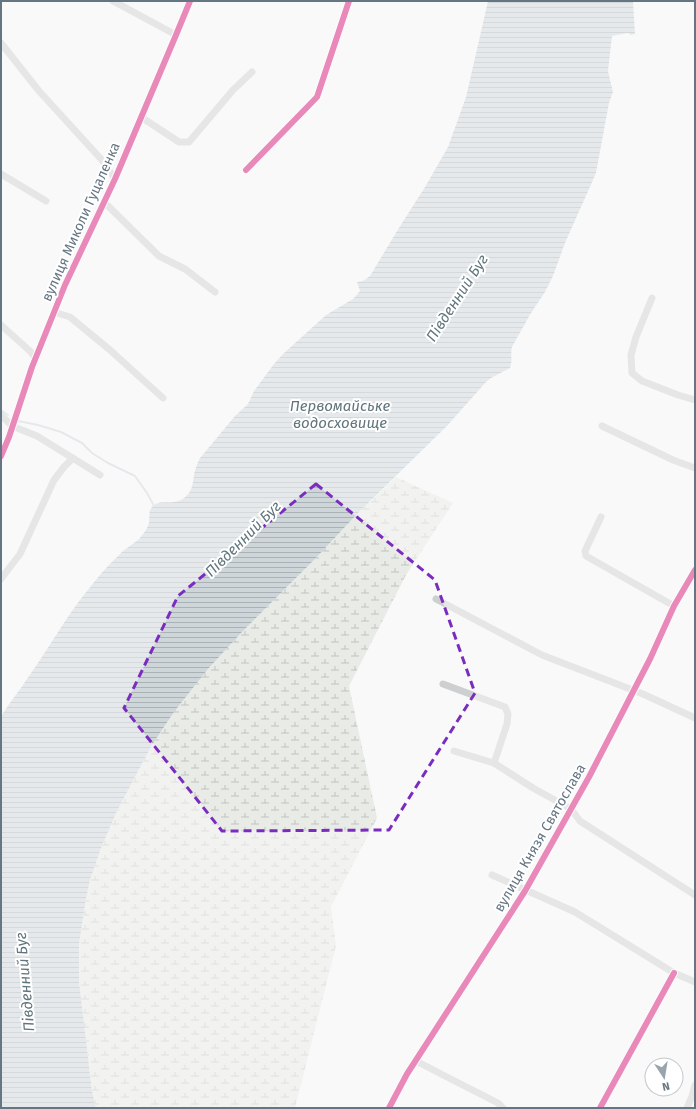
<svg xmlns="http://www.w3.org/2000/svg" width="696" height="1109" font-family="'Fira Sans',sans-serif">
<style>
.wetland{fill:url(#wetland-marsh)}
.water{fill:url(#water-rules)}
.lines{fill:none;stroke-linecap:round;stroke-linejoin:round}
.stream{stroke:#ced6d9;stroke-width:2}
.minor{stroke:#cecfd0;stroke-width:7}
.cycleway-casing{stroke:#fff;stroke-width:8}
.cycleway{stroke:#d6006c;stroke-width:6}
.marked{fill:none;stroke:#7b2cbf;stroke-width:3;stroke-dasharray:8 5;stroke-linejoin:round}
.labels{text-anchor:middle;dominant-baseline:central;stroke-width:4;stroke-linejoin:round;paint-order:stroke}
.street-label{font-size:14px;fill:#657683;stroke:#fff}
.water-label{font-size:15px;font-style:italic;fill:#60757c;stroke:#fff}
</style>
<defs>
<pattern id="wetland-marsh" width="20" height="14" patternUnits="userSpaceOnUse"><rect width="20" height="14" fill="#e8ebe6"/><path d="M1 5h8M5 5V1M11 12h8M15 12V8" fill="none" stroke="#c0c3c0"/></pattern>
<pattern id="water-rules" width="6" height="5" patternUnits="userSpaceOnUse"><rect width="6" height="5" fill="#ced6d9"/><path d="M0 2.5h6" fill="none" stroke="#abb2b5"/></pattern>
</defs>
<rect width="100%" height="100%" fill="#f9f9f9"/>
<!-- wetland -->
<polygon class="wetland" points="396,477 453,503 406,575 349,686 377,818 331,907 336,946 295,1108 96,1108 92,1091 85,1037 79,982 79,944 86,899 90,880 101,848 117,811 152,745 174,712 208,669 242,632 315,559 359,512"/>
<!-- water -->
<path class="water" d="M 488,1 L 633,1 L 635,34 L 631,35 L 628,33 L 612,36 L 608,71 L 613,92 L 609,103 L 596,173 L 593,180 L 565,243 L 553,276 L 545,292 L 531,313 L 512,347 C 510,354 513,361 510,368 L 491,378 L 486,382 L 447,426 L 359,512 L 315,559 L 242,632 L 208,669 L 174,712 L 152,745 L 117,811 L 101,848 L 90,880 L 86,899 L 79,944 L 79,982 L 92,1091 L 96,1108 L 1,1108 L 1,716 C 10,702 20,690 29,676 C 49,648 65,618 87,591 C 97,578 107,566 119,555 C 125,548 134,544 140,538 C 144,533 148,528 149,522 C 150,516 148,512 152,507 C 162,496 176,510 189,493 C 193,487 193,481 194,475 C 195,469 197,464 200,458 L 235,416 L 248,404 L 254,391 L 274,364 L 283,354 L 326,315 L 353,299 L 360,291 L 357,282 L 363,281 L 370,276 L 397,231 L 425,187 L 448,147 L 466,97 Z"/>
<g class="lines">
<!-- stream -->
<g class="stream">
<polyline points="1,410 8,415"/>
<polyline points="18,421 38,425 61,432 82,443 92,453 108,463 135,476 147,493 154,506"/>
</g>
<!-- minor -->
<g class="minor">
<polyline points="113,1 176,35"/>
<polyline points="1,43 39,91 101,159 115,179"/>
<polyline points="141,117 179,142 189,142 233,90 252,72"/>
<polyline points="246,170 317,97 349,1"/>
<polyline points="1,174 46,201"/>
<polyline points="104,202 159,256 185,269 215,292"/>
<polyline points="652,298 636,337 631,355 632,373 642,381 678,395 695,400"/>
<polyline points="54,312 70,317 110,350 163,398"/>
<polyline points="1,325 31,352 35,358"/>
<polyline points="1,415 12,426 37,436 100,475"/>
<polyline points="602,426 673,460 695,468"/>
<polyline points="1,456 9,437 32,367 65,285 115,179 176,35 190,1"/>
<polyline points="601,517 585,551 586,556 674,606"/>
<polyline points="1,579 20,554 54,480 64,467 73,458"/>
<polyline points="436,599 542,655 643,694 695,718"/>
<polyline points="443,684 505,707 508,714 507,724 494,763"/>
<polyline points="454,751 494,763 533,788 571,809 580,821 695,895"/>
<polyline points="492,875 575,912 674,973 695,982"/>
<polyline points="416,1061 445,1076 498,1103 503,1108"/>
<polyline points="389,1108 407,1074 525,891 589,777 650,659 674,606 695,570"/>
<polyline points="600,1108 674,973"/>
<polyline points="687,1108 692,1096 695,1085"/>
</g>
<defs>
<g id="cycleway">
<polyline points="246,170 317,97 349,1"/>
<polyline points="1,456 9,437 32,367 65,285 115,179 176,35 190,1"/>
<polyline points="389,1108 407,1074 525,891 589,777 650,659 674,606 695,570"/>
<polyline points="600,1108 674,973"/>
</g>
</defs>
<!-- cycleway casing -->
<use href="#cycleway" class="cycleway-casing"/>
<!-- cycleway -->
<use href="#cycleway" class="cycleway"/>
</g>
<!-- marked area -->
<path d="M0 0H696V1109H0ZM 316,484 L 435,580 L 475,693 L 389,830 L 222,831 L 124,708 L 178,596 Z" fill="#f9f9f9" fill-opacity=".55" fill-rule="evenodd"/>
<path class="marked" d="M 316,484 L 435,580 L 475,693 L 389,830 L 222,831 L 124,708 L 178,596 Z"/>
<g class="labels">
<!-- street labels -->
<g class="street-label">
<text transform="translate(81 222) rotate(-66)">вулиця Миколи Гуцаленка</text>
<text transform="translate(540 838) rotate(-60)">вулиця Князя Святослава</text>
</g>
<!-- water labels -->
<g class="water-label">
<text transform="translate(457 298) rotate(-57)">Південний Буг</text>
<text x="340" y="406">Первомайське<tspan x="340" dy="17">водосховище</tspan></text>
<text transform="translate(243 539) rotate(-45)">Південний Буг</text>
<text transform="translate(25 982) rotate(-95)">Південний Буг</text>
</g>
</g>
<!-- border -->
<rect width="696" height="1109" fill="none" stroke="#657683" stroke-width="4"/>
<!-- north arrow -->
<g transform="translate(664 1077) rotate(168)"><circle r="19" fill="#ffffff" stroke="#c1c8cd"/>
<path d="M0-3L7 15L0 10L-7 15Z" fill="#99a4ac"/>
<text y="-6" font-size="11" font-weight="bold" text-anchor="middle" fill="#657683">N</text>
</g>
</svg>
